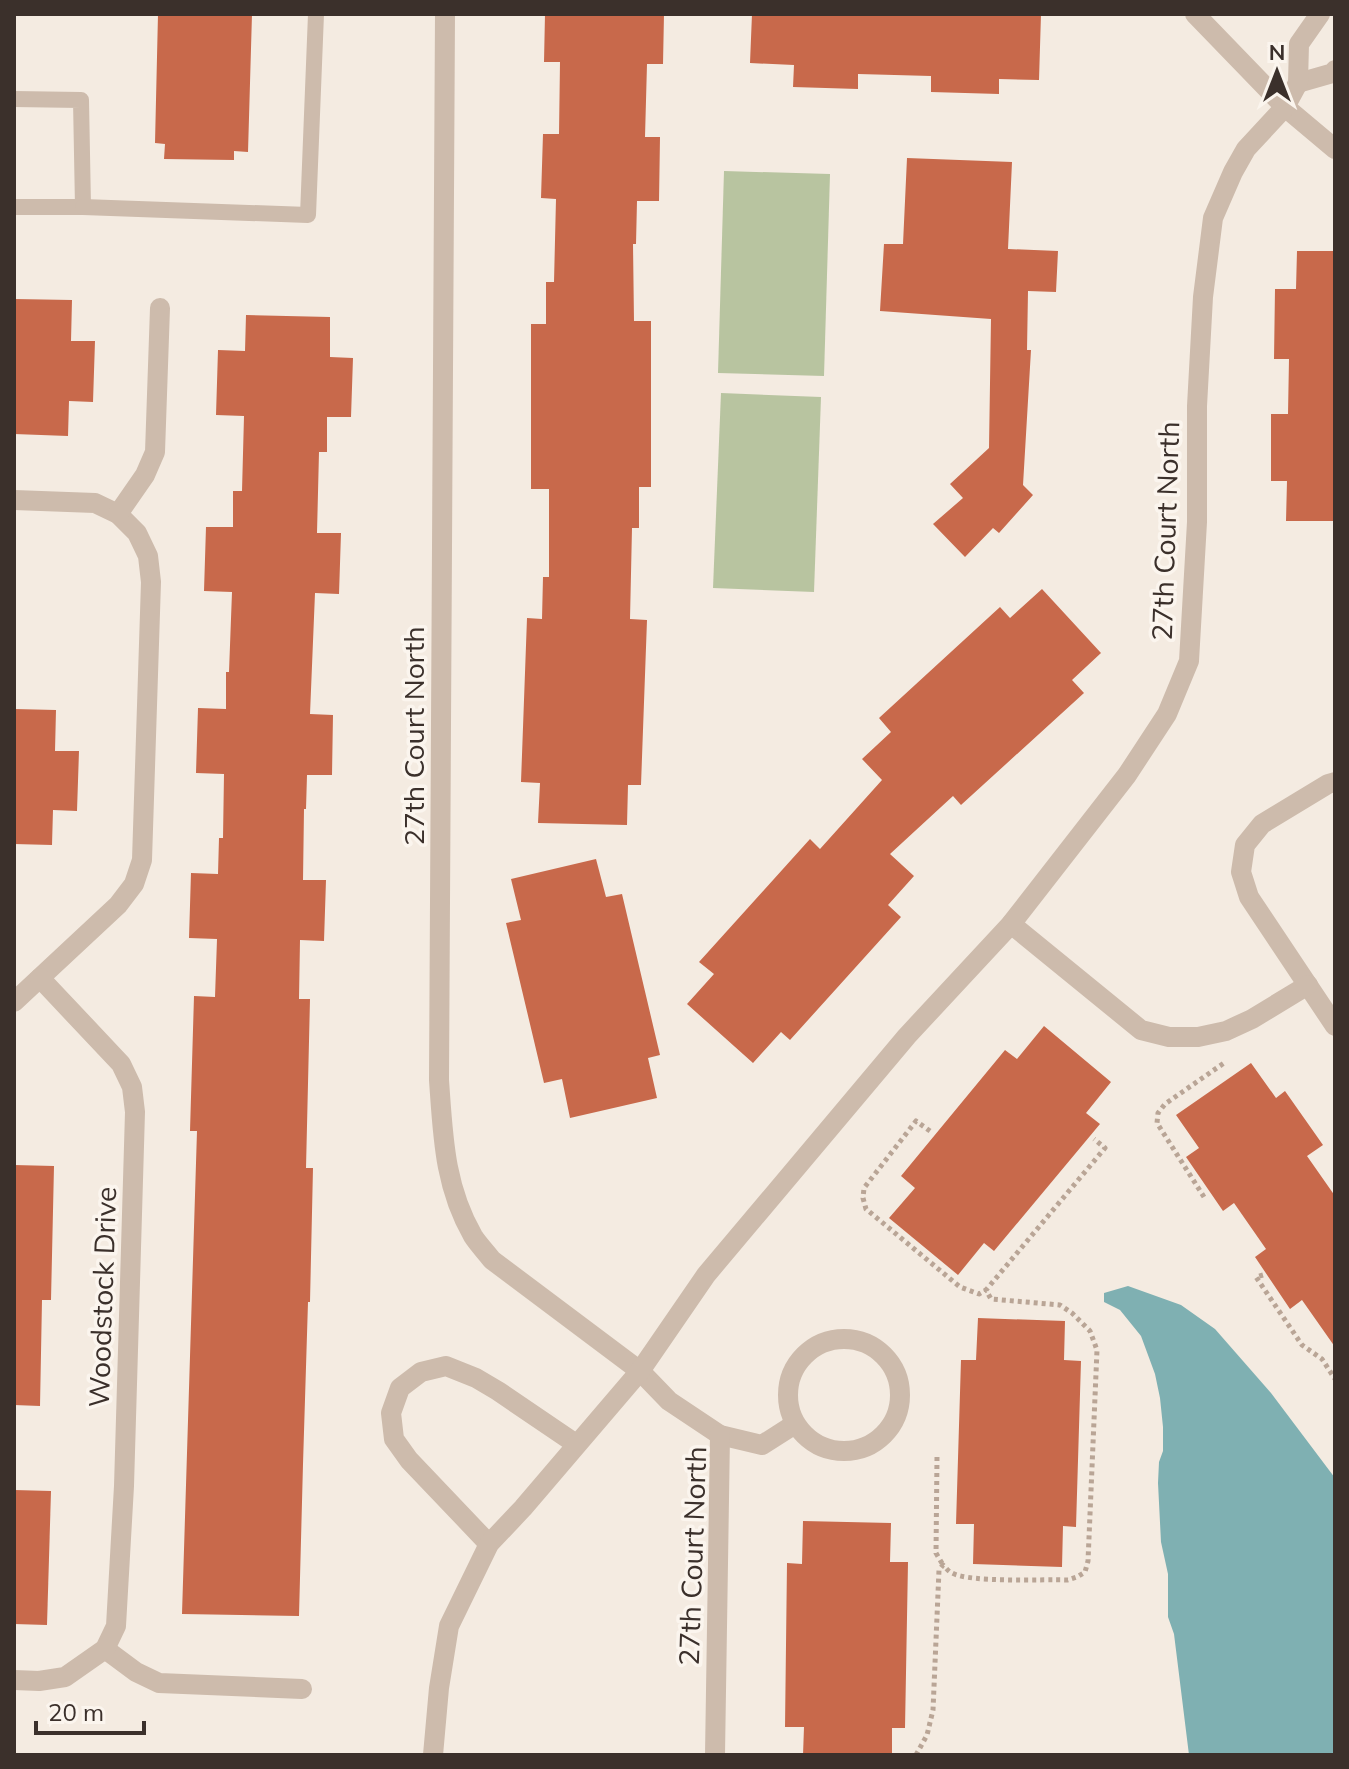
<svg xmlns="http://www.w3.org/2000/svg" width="1349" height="1769" font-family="Mulish,sans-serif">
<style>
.green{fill:#b8c4a0}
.water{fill:#7fb0b2}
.building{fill:#c8694b}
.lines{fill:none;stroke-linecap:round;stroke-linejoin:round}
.path{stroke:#b9a596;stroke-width:5;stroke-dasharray:4 4;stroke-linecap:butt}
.service{stroke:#cdbbac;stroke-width:16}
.minor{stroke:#cdbbac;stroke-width:20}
.labels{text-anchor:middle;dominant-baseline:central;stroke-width:7;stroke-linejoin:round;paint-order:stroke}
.street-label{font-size:28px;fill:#3b302b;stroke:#fbf5ee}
</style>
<rect width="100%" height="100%" fill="#f4ebe1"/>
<!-- green -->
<g class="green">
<polygon points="724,171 830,174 824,376 718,373"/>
<polygon points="721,393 821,397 814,592 713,588"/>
</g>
<!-- water -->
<polygon class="water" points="1128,1286 1181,1305 1215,1329 1271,1393 1335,1478 1335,1755 1189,1755 1174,1634 1168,1617 1168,1574 1161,1542 1158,1483 1159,1462 1163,1451 1163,1427 1160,1398 1155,1374 1141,1336 1120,1310 1104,1302 1104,1293"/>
<!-- building -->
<g class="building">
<polygon points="158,14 252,14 248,152 234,151 234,160 164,159 165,144 155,143"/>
<polygon points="545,14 664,14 663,64 647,64 645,137 660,137 659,201 637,201 636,244 633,244 634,321 651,321 651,487 639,487 639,528 632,528 630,619 647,620 641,785 628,785 627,825 538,823 540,783 521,782 527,618 542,619 543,577 549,577 549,489 531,489 531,324 546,324 546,282 554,282 556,199 541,198 543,134 559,134 560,62 544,62"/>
<polygon points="752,14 1041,14 1039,80 999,79 999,94 931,92 931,76 858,74 858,89 793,87 794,65 750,63"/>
<polygon points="907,158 1012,162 1008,249 1058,251 1056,292 1028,291 1027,350 1031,350 1023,485 1033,495 999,533 993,528 965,557 933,524 963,498 950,484 989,448 991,319 880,311 884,244 903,244"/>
<polygon points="1297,251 1335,251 1335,521 1286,521 1287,481 1271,481 1271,414 1288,414 1289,359 1274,359 1275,289 1296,289"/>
<polygon points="14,299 72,300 71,341 95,341 93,402 69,401 68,436 14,434"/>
<polygon points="246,315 330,317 330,357 353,358 351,417 327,417 327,452 319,452 317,533 341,533 339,594 315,593 310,714 333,715 332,775 307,775 306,809 304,809 303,880 326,880 324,941 300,940 299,999 310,999 306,1168 313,1168 310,1302 308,1302 303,1464 299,1616 182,1614 197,1131 190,1131 194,996 215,997 217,939 189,938 191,873 218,874 219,838 223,838 224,774 196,773 198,708 226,709 226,672 229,672 232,592 204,591 206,527 233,527 233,491 242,491 244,416 216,415 218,350 245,351"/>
<polygon points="1042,589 1101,653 1072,680 1084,693 961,805 953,796 890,854 914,876 888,905 901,917 790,1040 781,1032 753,1063 687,1004 714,974 699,962 810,839 820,849 882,780 862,759 891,732 879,718 1000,607 1010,618"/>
<polygon points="14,709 56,710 55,751 79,751 77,811 53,810 52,845 14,844"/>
<polygon points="596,859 606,897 622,894 660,1055 648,1058 657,1098 570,1118 562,1079 544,1083 506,923 521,920 511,879"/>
<polygon points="1044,1026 1111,1082 1086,1113 1100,1124 994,1251 984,1243 958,1275 889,1218 915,1188 901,1176 1005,1050 1017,1059"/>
<polygon points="1251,1063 1276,1098 1285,1091 1323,1145 1307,1156 1335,1196 1335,1347 1302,1300 1290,1309 1255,1257 1266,1249 1234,1203 1223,1211 1186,1157 1199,1148 1176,1115"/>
<polygon points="14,1165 54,1166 51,1300 42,1300 40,1406 14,1405"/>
<polygon points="978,1318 1065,1321 1064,1360 1081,1361 1076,1527 1063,1526 1062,1567 973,1564 974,1524 956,1524 961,1360 976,1360"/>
<polygon points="14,1490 51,1491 47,1625 14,1624"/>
<polygon points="803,1521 891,1523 890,1562 908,1562 905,1728 892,1728 892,1755 803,1755 804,1727 785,1727 787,1563 802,1564"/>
</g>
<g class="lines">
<!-- path -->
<g class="path">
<polyline points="930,1131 916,1121 864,1188 863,1198 866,1209 960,1287 979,1294 986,1290"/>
<polyline points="1204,1197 1157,1123 1158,1113 1165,1104 1224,1063"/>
<polyline points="1263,1275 1256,1277 1302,1345 1322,1359 1335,1379"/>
<polyline points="937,1457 936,1553 943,1565"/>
<path d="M 916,1755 L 927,1735 L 933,1710 L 939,1570 L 943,1565 C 946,1568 949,1572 952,1573 C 971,1583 1043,1579 1068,1580 L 1077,1577 L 1085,1572 L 1088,1561 L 1097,1350 L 1090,1331 L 1072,1313 L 1060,1305 L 991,1299 L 986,1290 L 1105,1148 L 1094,1139"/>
</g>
<!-- service -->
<g class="service">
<polyline points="14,99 81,100 83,207 14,207"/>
<polyline points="83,207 308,215 316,14"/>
</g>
<!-- minor -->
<g class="minor">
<path d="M 445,14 L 439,1080 C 443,1135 444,1186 473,1236 C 478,1244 486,1252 492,1260 L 640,1371 L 669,1401 L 720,1435 L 762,1445 L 795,1424"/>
<polyline points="1195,14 1285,107 1335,149"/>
<polyline points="1298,83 1333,73 1335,70"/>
<polyline points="14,500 95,503 118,514 137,533 148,556 151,582 142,860 134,884 118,905 14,1002"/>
<polyline points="118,514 145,475 155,452 160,308"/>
<polyline points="1335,782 1328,784 1262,824 1245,845 1241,872 1249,897 1335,1026"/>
<polyline points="1011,924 1141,1030 1169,1037 1198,1037 1226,1031 1252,1019 1308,985"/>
<circle cx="844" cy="1395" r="56"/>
<polyline points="489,1544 409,1460 394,1439 391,1413 400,1388 421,1372 446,1366 476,1378 498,1391 576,1444"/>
<polyline points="105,1649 136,1672 159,1683 302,1689"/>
<polyline points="14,1680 39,1681 65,1677 105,1649 116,1626 124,1486 135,1112 132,1087 121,1064 40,978"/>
<polyline points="433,1755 439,1688 449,1626 489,1544 523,1508 640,1371 706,1275 907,1036 1011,924 1127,775 1167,714 1189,661 1197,522 1197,406 1203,297 1213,218 1233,172 1246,149 1285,107 1298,83 1299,44 1320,14"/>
<polyline points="715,1755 720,1435"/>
</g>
</g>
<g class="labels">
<!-- street labels -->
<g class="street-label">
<text transform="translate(1165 531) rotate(-88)">27th Court North</text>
<text transform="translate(413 736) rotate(-90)">27th Court North</text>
<text transform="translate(102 1297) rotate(-88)">Woodstock Drive</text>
<text transform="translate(692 1556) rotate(-88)">27th Court North</text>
</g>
</g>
<!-- border -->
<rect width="1349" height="1769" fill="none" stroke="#3b302b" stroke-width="32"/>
<!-- north arrow -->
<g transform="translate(1277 72)" stroke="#fbf5ee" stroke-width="6" paint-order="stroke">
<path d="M0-6L14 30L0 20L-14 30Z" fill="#3b302b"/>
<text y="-12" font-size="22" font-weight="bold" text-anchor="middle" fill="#3b302b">N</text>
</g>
<!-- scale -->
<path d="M36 1721v12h108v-12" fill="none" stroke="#3b302b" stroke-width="4"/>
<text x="48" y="1721" font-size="24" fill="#3b302b" stroke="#fbf5ee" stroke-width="6" paint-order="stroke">20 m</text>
</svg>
